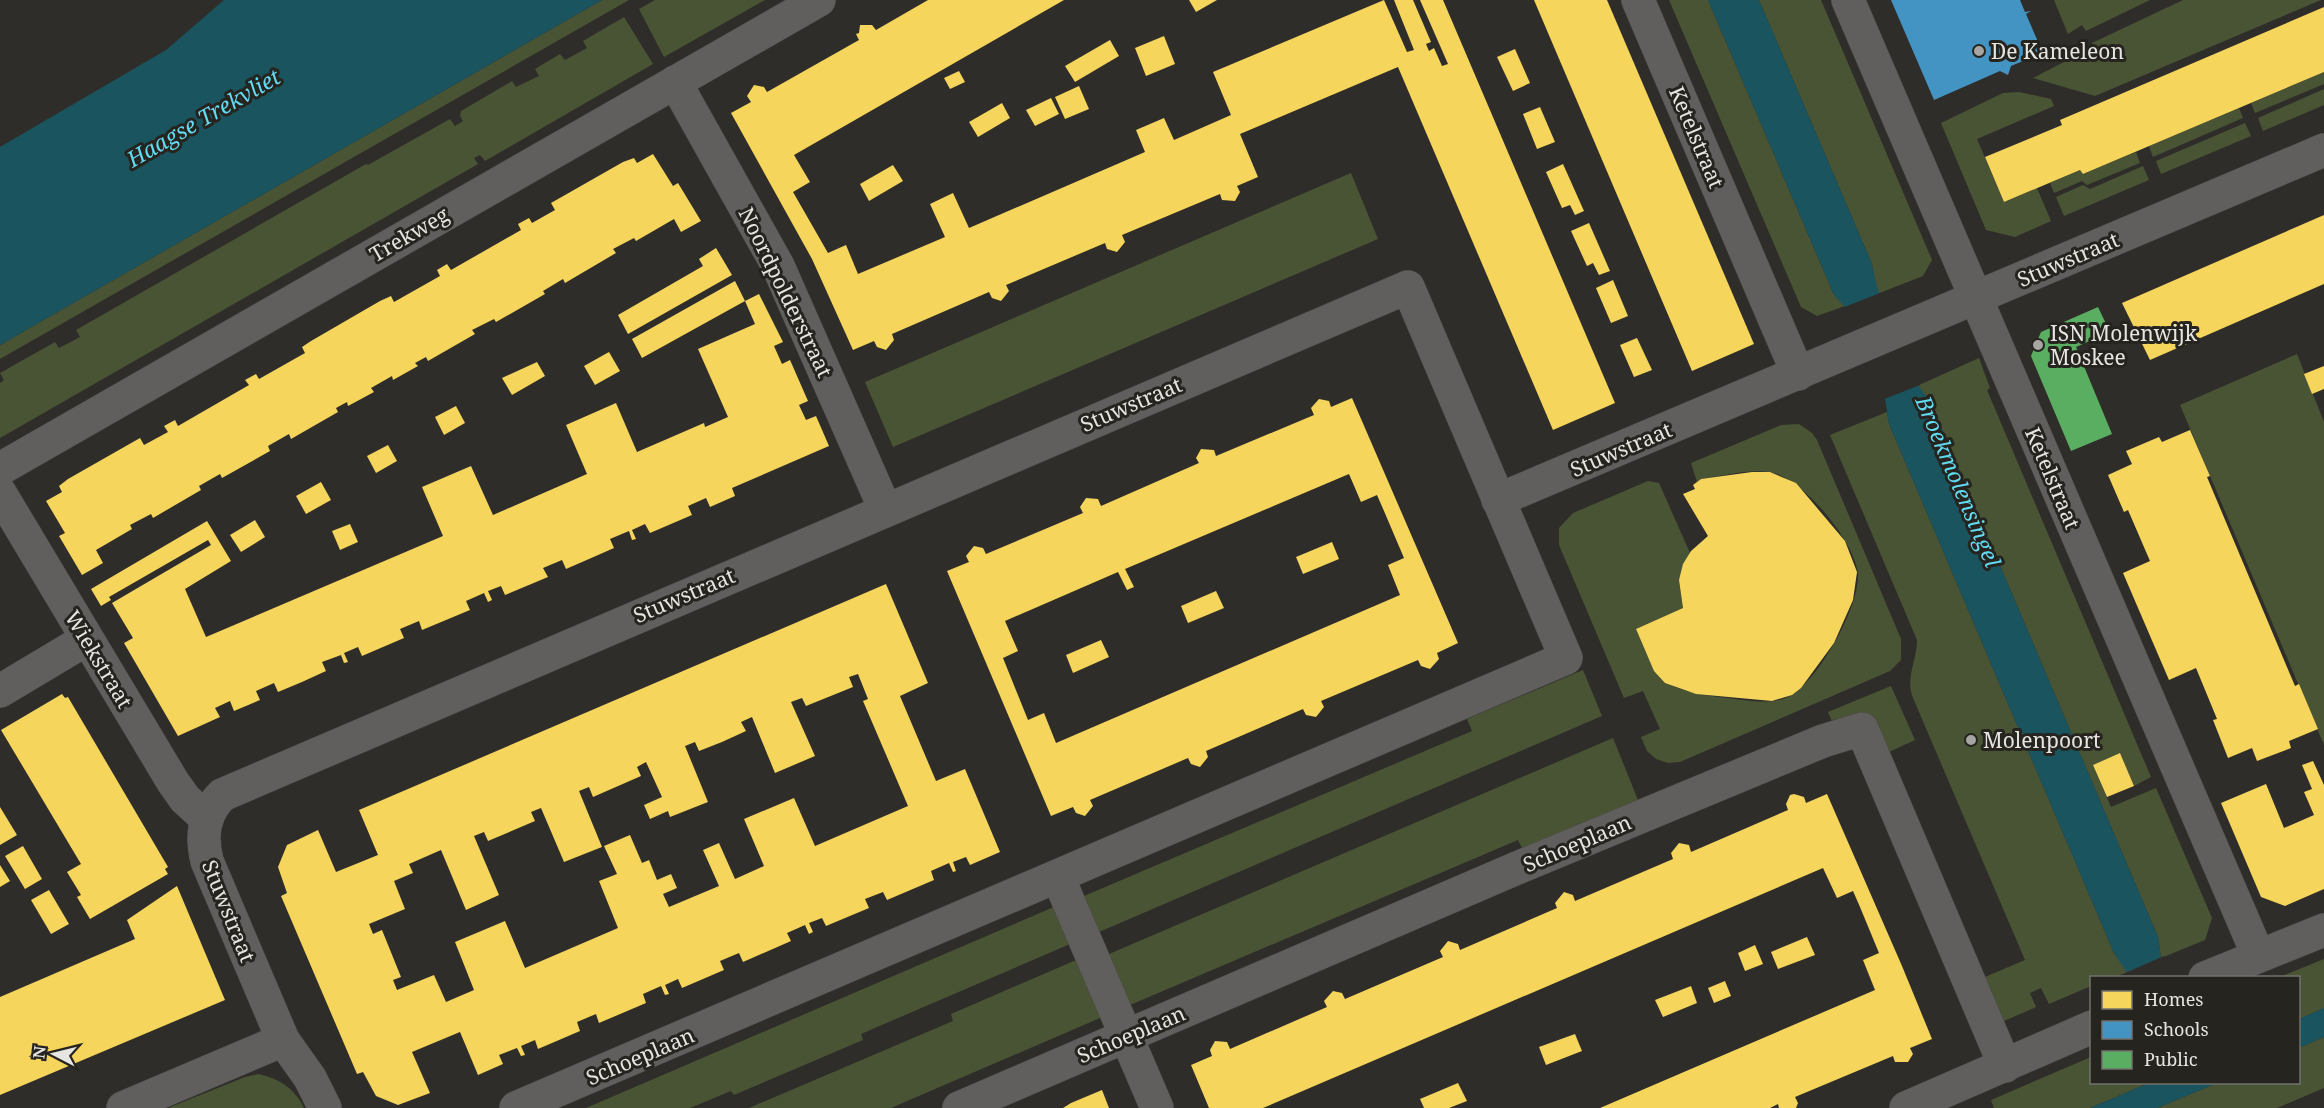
<svg xmlns="http://www.w3.org/2000/svg" width="2324" height="1108" font-family="'Noto Serif',serif">
<style>
.green{fill:#495434}
.water{fill:#1a545f}
.pier{fill:#2f2d2a}
.homes{fill:#f6d55c;fill-rule:evenodd}
.schools{fill:#4393c3}
.public{fill:#5aae61}
.lines{fill:none;stroke-linecap:round;stroke-linejoin:round}
.minor-casing{stroke:#4d4b49;stroke-width:34}
.minor{stroke:#605f5e;stroke-width:33}
.poi-dot{fill:#a7a5a2;stroke:#26241f;stroke-width:2}
.labels{text-anchor:middle;dominant-baseline:central;stroke-width:6;stroke-linejoin:round;paint-order:stroke}
.poi-label{font-size:21px;fill:#e7e5e2;stroke:#26241f;text-anchor:start}
.street-label{font-size:21px;fill:#e7e5e2;stroke:#26241f}
.water-label{font-size:22px;font-style:italic;fill:#62daf2;stroke:#26241f}
</style>
<rect width="100%" height="100%" fill="#2f2d2a"/>
<!-- green -->
<g class="green">
<polygon points="602,0 629,0 0,359 0,345"/>
<polygon points="655,0 765,0 664,57 639,9"/>
<polygon points="1669,0 1708,0 1834,295 1845,306 1817,316 1801,307"/>
<polygon points="1759,0 1821,0 1932,260 1923,276 1877,294 1872,264"/>
<polygon points="2054,0 2150,0 2086,31 2082,25 2068,34"/>
<polygon points="2183,0 2321,0 2095,96 2033,78 2093,47 2092,43"/>
<polygon points="624,17 653,64 485,161 480,155 474,158 478,164 0,438 0,383 4,380 0,373 55,342 59,348 80,337 76,330 366,164 368,165 450,119 455,126 463,121 460,116 461,111 512,81 516,87 539,76 535,69 560,54 565,60 587,48 583,41"/>
<polygon points="2324,72 2324,84 2255,113 2251,103"/>
<polygon points="2324,89 2324,105 2263,131 2258,118"/>
<polygon points="2019,92 2051,99 2054,106 1977,139 2004,202 2037,188 2051,221 2015,237 1986,230 1941,123 2003,93"/>
<polygon points="2239,108 2243,118 2153,157 2149,146"/>
<polygon points="2245,123 2251,136 2161,174 2156,161"/>
<polygon points="2136,152 2140,163 2087,185 2082,181 2054,193 2050,183 2080,170 2083,174"/>
<polygon points="2143,166 2149,180 2064,216 2056,197 2083,185 2090,189"/>
<polygon points="1351,173 1378,239 893,447 865,382"/>
<polygon points="2297,354 2324,422 2324,745 2180,405"/>
<polygon points="1979,358 1990,388 1987,390 2151,777 2134,786 2120,753 2093,765 2111,807 2156,788 2212,918 2205,940 2161,958 2158,937 1930,401 1917,386"/>
<path d="M 1887,412 L 1889,424 L 2114,953 L 2128,972 L 2115,977 L 2092,978 L 2091,986 L 2049,1004 L 2041,988 L 2030,993 L 2036,1007 L 2004,1021 L 1985,977 L 2025,960 L 1913,698 C 1905,678 1917,661 1917,640 L 1830,435 Z"/>
<path d="M 1799,424 L 1812,433 L 1817,440 L 1901,639 L 1901,660 L 1890,671 L 1680,762 L 1668,763 L 1656,759 L 1647,751 L 1641,737 L 1660,729 L 1643,691 L 1624,698 L 1559,545 L 1559,528 L 1573,513 L 1648,481 L 1659,483 L 1690,553 L 1679,580 L 1683,608 L 1636,629 C 1658,681 1661,689 1719,697 C 1739,699 1763,705 1783,699 C 1815,689 1860,607 1858,574 C 1855,542 1802,476 1769,472 C 1748,469 1723,476 1701,479 L 1697,482 L 1691,463 L 1781,425 Z"/>
<polygon points="1583,670 1602,716 1099,932 1084,896 1472,731 1467,719"/>
<polygon points="1891,686 1915,740 1889,752 1877,724 1833,724 1828,712"/>
<polygon points="1613,738 1640,805 1525,854 1518,840 1130,1005 1109,954"/>
<polygon points="1061,904 1077,941 861,1034 863,1040 734,1095 731,1091 690,1108 586,1108"/>
<polygon points="1083,957 1107,1015 891,1108 749,1108 953,1021 951,1014"/>
<polygon points="2324,959 2324,1008 2299,1019 2298,978 2280,977"/>
<polygon points="2324,1037 2324,1088 2277,1108 2157,1108 2217,1083 2298,1082 2299,1048"/>
<polygon points="2091,1057 2092,1082 2149,1083 2090,1108 1994,1108 1991,1100"/>
<path d="M 258,1074 C 280,1079 294,1088 304,1108 L 168,1108 L 245,1077 Z"/>
</g>
<!-- water -->
<g class="water">
<polygon points="224,0 602,0 0,345 0,147 166,50"/>
<path d="M 1708,0 L 1759,0 L 1872,264 C 1879,304 1903,370 1930,401 L 2158,937 L 2161,958 L 2130,977 L 2114,953 L 1889,424 L 1885,399 L 1845,307 L 1834,295 Z"/>
<polygon points="2324,1008 2324,1037 2299,1048 2299,1019"/>
<polygon points="2149,1083 2149,1082 2217,1083 2157,1108 2090,1108"/>
</g>
<!-- pier -->
<g class="pier">
<polygon points="1880,293 1920,385 1882,400 1842,308"/>
<polygon points="2164,956 2173,978 2127,978 2125,973"/>
</g>
<!-- homes -->
<g class="homes">
<polygon points="928,0 1064,0 794,155 810,182 793,192 828,253 846,245 858,274 945,237 930,204 953,193 969,228 1145,152 1136,130 1164,118 1174,140 1231,115 1213,72 1384,0 1407,52 1414,50 1394,0 1413,0 1431,42 1426,44 1429,51 1434,48 1442,66 1448,64 1420,0 1443,0 1615,403 1553,430 1398,67 1240,134 1258,177 1237,186 1240,192 1235,201 1222,200 1220,194 1122,235 1125,242 1117,252 1107,249 1105,243 1006,285 1009,291 1001,301 992,298 989,292 892,334 894,340 886,350 877,347 874,341 853,350 812,259 731,113 751,102 747,96 754,85 764,87 767,92 859,40 856,34 859,33 860,25 872,25 876,30"/>
<polygon points="1189,0 1217,0 1196,12"/>
<polygon points="1534,0 1607,0 1754,344 1692,371"/>
<polygon points="2324,7 2324,72 2083,174 2080,170 2004,202 1985,157 2062,125 2060,120"/>
<polygon points="1164,36 1175,64 1146,76 1135,48"/>
<polygon points="1110,40 1119,56 1075,82 1065,66"/>
<polygon points="1515,49 1530,83 1513,91 1497,57"/>
<polygon points="959,71 965,82 950,89 944,78"/>
<polygon points="1079,86 1089,109 1065,119 1055,97"/>
<polygon points="1051,98 1059,114 1035,126 1026,110"/>
<polygon points="1002,103 1010,118 978,137 969,122"/>
<polygon points="1540,107 1555,142 1537,149 1523,114"/>
<polygon points="653,154 673,186 678,183 701,221 681,232 674,219 636,241 634,238 613,249 616,253 565,283 563,279 543,291 545,294 496,322 494,319 472,330 475,334 428,361 426,357 415,363 418,366 393,380 392,376 371,388 374,392 348,406 347,402 336,408 338,412 291,439 289,434 268,446 270,451 222,478 220,474 199,486 201,490 153,518 151,514 130,525 132,529 96,550 103,563 82,575 59,536 65,533 46,501 62,492 59,486 68,479 140,438 144,445 168,432 164,426 175,420 178,426 249,385 245,380 256,374 259,379 305,353 302,347 311,341 380,301 391,296 394,302 440,276 437,270 447,264 451,270 521,230 518,224 529,218 532,223 555,210 551,203 623,162 634,158 637,163"/>
<polygon points="1563,164 1584,211 1575,215 1570,205 1562,208 1546,172"/>
<polygon points="893,165 903,181 869,201 860,184"/>
<polygon points="2324,215 2324,284 2150,360 2122,303"/>
<polygon points="1589,223 1610,271 1599,275 1593,263 1587,266 1571,231"/>
<polygon points="716,248 732,275 628,334 618,315 703,266 699,259"/>
<polygon points="1613,280 1628,316 1611,323 1596,288"/>
<polygon points="735,281 745,301 759,294 783,342 774,346 782,364 790,360 808,401 799,405 806,420 816,416 829,446 732,488 735,496 710,507 706,498 688,506 692,515 650,533 645,524 632,530 636,539 632,540 629,531 610,539 614,548 589,559 566,569 562,560 543,568 548,577 505,595 501,586 488,591 492,600 488,602 484,593 466,601 470,610 422,630 419,621 400,629 404,638 362,656 358,647 344,653 348,662 344,663 341,655 322,662 326,671 302,682 278,692 274,683 256,691 260,700 234,711 230,701 215,708 220,717 178,736 124,643 133,638 112,603 211,545 208,540 109,597 111,600 101,606 91,589 207,521 231,561 185,589 206,637 443,536 422,487 471,466 493,515 587,474 566,425 616,403 637,452 704,423 705,427 728,417 698,349 755,324 745,301 642,358 632,339"/>
<polygon points="1637,338 1652,370 1634,377 1620,345"/>
<polygon points="609,352 620,371 595,385 584,366"/>
<polygon points="537,362 545,376 512,395 502,378"/>
<polygon points="2324,366 2324,389 2312,394 2304,374"/>
<path d="M 1352,398 L 1458,643 L 1437,653 L 1439,659 L 1430,669 L 1421,666 L 1418,660 L 1321,701 L 1324,707 L 1316,717 L 1306,715 L 1303,709 L 1206,751 L 1208,757 L 1200,767 L 1191,764 L 1188,758 L 1090,800 L 1093,806 L 1085,816 L 1076,813 L 1073,807 L 1051,816 L 947,571 L 969,562 L 966,556 L 974,546 L 983,548 L 986,554 L 1083,513 L 1080,507 L 1086,498 L 1098,499 L 1101,506 L 1199,463 L 1196,458 L 1201,449 L 1214,450 L 1216,456 L 1314,415 L 1311,408 L 1319,399 L 1329,401 L 1331,407 ZM 1349,474 L 1361,502 L 1377,495 L 1384,511 L 1404,558 L 1388,565 L 1400,595 L 1056,743 L 1044,713 L 1028,720 L 1003,658 L 1018,651 L 1005,621 L 1118,572 L 1127,590 L 1134,587 L 1125,569 Z"/>
<polygon points="456,406 465,423 444,435 435,417"/>
<polygon points="2190,430 2210,476 2207,477 2295,686 2299,684 2318,729 2289,741 2291,748 2257,761 2252,748 2228,758 2213,720 2217,719 2196,668 2169,680 2123,573 2150,561 2128,510 2124,512 2108,475 2132,464 2126,451 2159,437 2162,442"/>
<polygon points="388,445 397,461 376,473 367,456"/>
<polygon points="1752,472 1770,472 1796,483 1845,541 1857,572 1853,600 1834,643 1801,688 1792,695 1772,701 1696,694 1665,683 1654,671 1636,629 1683,608 1679,580 1683,564 1691,551 1708,536 1683,494 1695,489 1693,485 1701,479"/>
<polygon points="321,482 331,500 306,514 296,496"/>
<polygon points="255,520 265,537 241,552 230,535"/>
<polygon points="350,524 358,542 340,550 332,531"/>
<polygon points="1332,542 1339,559 1303,574 1296,557"/>
<path d="M 886,584 L 928,683 L 900,696 L 936,781 L 965,769 L 1000,852 L 970,865 L 966,857 L 953,862 L 956,871 L 953,872 L 949,863 L 931,871 L 934,880 L 887,900 L 883,892 L 865,899 L 869,908 L 826,926 L 822,918 L 809,923 L 813,932 L 809,934 L 805,925 L 787,933 L 791,941 L 743,962 L 739,953 L 720,961 L 724,970 L 682,988 L 678,979 L 665,985 L 669,994 L 665,995 L 661,986 L 643,994 L 646,1003 L 599,1023 L 596,1014 L 577,1022 L 580,1031 L 538,1049 L 535,1040 L 521,1046 L 525,1055 L 521,1056 L 517,1048 L 499,1055 L 503,1064 L 478,1075 L 460,1032 L 412,1052 L 430,1093 L 398,1105 L 376,1096 L 363,1072 L 357,1074 L 281,896 L 287,893 L 278,867 L 287,845 L 318,830 L 336,872 L 378,855 L 359,810 ZM 858,674 L 868,699 L 863,701 L 908,806 L 815,846 L 794,798 L 744,819 L 764,866 L 735,879 L 719,843 L 703,850 L 719,886 L 669,907 L 663,894 L 677,888 L 671,874 L 657,880 L 649,860 L 642,863 L 630,835 L 604,846 L 617,874 L 599,881 L 618,928 L 525,968 L 505,921 L 455,942 L 474,990 L 446,1002 L 434,975 L 397,990 L 393,980 L 401,977 L 382,930 L 373,934 L 369,924 L 405,909 L 394,881 L 413,873 L 409,864 L 441,850 L 466,910 L 499,895 L 474,836 L 484,832 L 488,841 L 535,821 L 531,812 L 541,808 L 564,862 L 602,847 L 579,791 L 589,787 L 593,797 L 641,776 L 637,767 L 646,762 L 662,797 L 644,805 L 650,819 L 668,811 L 670,817 L 708,802 L 685,746 L 695,742 L 699,751 L 722,742 L 746,731 L 741,722 L 752,717 L 775,773 L 815,756 L 791,702 L 802,698 L 806,706 L 853,687 L 849,677 Z"/>
<polygon points="1216,591 1224,608 1188,623 1181,606"/>
<polygon points="1101,640 1109,657 1073,673 1066,655"/>
<polygon points="62,694 65,698 68,697 168,867 165,869 168,874 90,919 77,897 81,895 67,872 81,864 1,730"/>
<polygon points="2120,753 2134,786 2107,797 2093,765"/>
<polygon points="2313,761 2324,785 2324,889 2285,906 2261,897 2221,803 2266,784 2284,828 2314,815 2304,792 2312,789 2302,765"/>
<polygon points="1794,794 1804,797 1806,803 1827,794 1902,966 1932,1039 1910,1048 1913,1054 1908,1062 1895,1062 1893,1056 1795,1097 1798,1103 1796,1108 1779,1108 1778,1104 1770,1108 1600,1108 1875,990 1863,960 1879,953 1860,907 1853,891 1837,898 1823,868 1263,1108 1209,1108 1191,1065 1212,1056 1210,1050 1215,1041 1227,1042 1230,1049 1327,1007 1324,1001 1333,991 1342,993 1345,999 1443,957 1440,951 1448,941 1458,944 1460,950 1557,908 1555,903 1564,892 1573,895 1575,901 1673,859 1671,853 1679,843 1689,845 1691,852 1788,810 1786,804 1790,795"/>
<polygon points="0,807 17,835 0,845"/>
<polygon points="23,846 42,879 25,889 5,856"/>
<polygon points="0,865 10,881 0,887"/>
<polygon points="177,886 225,1000 0,1095 0,997 135,939 127,920"/>
<polygon points="49,890 69,924 51,934 31,900"/>
<polygon points="1807,937 1815,955 1778,969 1771,952"/>
<polygon points="1755,945 1763,964 1745,971 1738,953"/>
<polygon points="1725,981 1731,996 1714,1003 1708,988"/>
<polygon points="1691,986 1697,1003 1663,1017 1655,1000"/>
<polygon points="1575,1034 1582,1051 1546,1065 1539,1047"/>
<polygon points="1458,1083 1467,1101 1449,1108 1424,1108 1420,1099"/>
<polygon points="1102,1090 1109,1108 1063,1108 1071,1103"/>
</g>
<!-- schools -->
<polygon class="schools" points="1891,0 2020,0 2025,12 2031,11 2026,14 2042,51 2045,52 2011,66 2008,75 2000,71 1934,100"/>
<!-- public -->
<polygon class="public" points="2098,307 2110,332 2076,347 2112,434 2071,451 2031,356 2041,332"/>
<g class="lines">
<defs>
<g id="minor">
<polyline points="1638,0 1798,374"/>
<polyline points="1848,0 2258,955"/>
<polyline points="675,82 778,266 885,509"/>
<polyline points="0,469 819,0"/>
<polyline points="0,493 173,782 185,799 207,819"/>
<polyline points="1498,500 2324,150"/>
<polyline points="0,691 87,639"/>
<polyline points="1058,877 1157,1108"/>
<polyline points="2205,978 2324,930"/>
<polyline points="123,1108 283,1040"/>
<path d="M 325,1108 L 310,1078 L 283,1040 L 207,861 C 201,836 203,814 222,795 L 1408,287 L 1566,658 L 516,1108"/>
<polyline points="959,1108 1517,868 1823,741 1862,729 2005,1066"/>
<polyline points="1906,1108 2092,1027"/>
</g>
</defs>
<!-- minor casing -->
<use href="#minor" class="minor-casing"/>
<!-- minor -->
<use href="#minor" class="minor"/>
</g>
<!-- markers -->
<g class="poi-dot">
<circle cx="1979" cy="51" r="6"/>
<circle cx="2038" cy="345" r="6"/>
<circle cx="1971" cy="740" r="6"/>
</g>
<g class="labels">
<!-- poi labels -->
<g class="poi-label">
<text x="1991" y="51">De Kameleon</text>
<text x="2050" y="333">ISN Molenwijk<tspan x="2050" dy="24">Moskee</tspan></text>
<text x="1983" y="740">Molenpoort</text>
</g>
<!-- street labels -->
<g class="street-label">
<text transform="translate(1697 137) rotate(67)">Ketelstraat</text>
<text transform="translate(409 234) rotate(-30)">Trekweg</text>
<text transform="translate(2068 259) rotate(-23)">Stuwstraat</text>
<text transform="translate(786 292) rotate(64)">Noordpolderstraat</text>
<text transform="translate(1131 404) rotate(-23)">Stuwstraat</text>
<text transform="translate(1621 449) rotate(-23)">Stuwstraat</text>
<text transform="translate(2053 478) rotate(67)">Ketelstraat</text>
<text transform="translate(684 595) rotate(-23)">Stuwstraat</text>
<text transform="translate(99 659) rotate(59)">Wiekstraat</text>
<text transform="translate(1577 843) rotate(-23)">Schoeplaan</text>
<text transform="translate(229 911) rotate(68)">Stuwstraat</text>
<text transform="translate(1131 1034) rotate(-23)">Schoeplaan</text>
<text transform="translate(640 1056) rotate(-23)">Schoeplaan</text>
</g>
<!-- water labels -->
<g class="water-label">
<text transform="translate(203 117) rotate(-30)">Haagse Trekvliet</text>
<text transform="translate(1959 481) rotate(67)">Broekmolensingel</text>
</g>
</g>
<!-- legend -->
<rect x="2090" y="976" width="210" height="108" fill="#26241f" stroke="#73716d" stroke-width="1.5"/>
<rect x="2102" y="991" width="30" height="18" fill="#f6d55c" stroke="#73716d" stroke-width="1.5"/>
<text x="2144" y="1006" font-size="18" fill="#e7e5e2">Homes</text>
<rect x="2102" y="1021" width="30" height="18" fill="#4393c3" stroke="#73716d" stroke-width="1.5"/>
<text x="2144" y="1036" font-size="18" fill="#e7e5e2">Schools</text>
<rect x="2102" y="1051" width="30" height="18" fill="#5aae61" stroke="#73716d" stroke-width="1.5"/>
<text x="2144" y="1066" font-size="18" fill="#e7e5e2">Public</text>
<!-- north arrow -->
<g transform="translate(54 1054) rotate(277)" stroke="#26241f" stroke-width="4.5" paint-order="stroke">
<path d="M0-4.5L10 22L0 15L-10 22Z" fill="#e7e5e2"/>
<text y="-9" font-size="16" font-weight="bold" text-anchor="middle" fill="#e7e5e2">N</text>
</g>
</svg>
